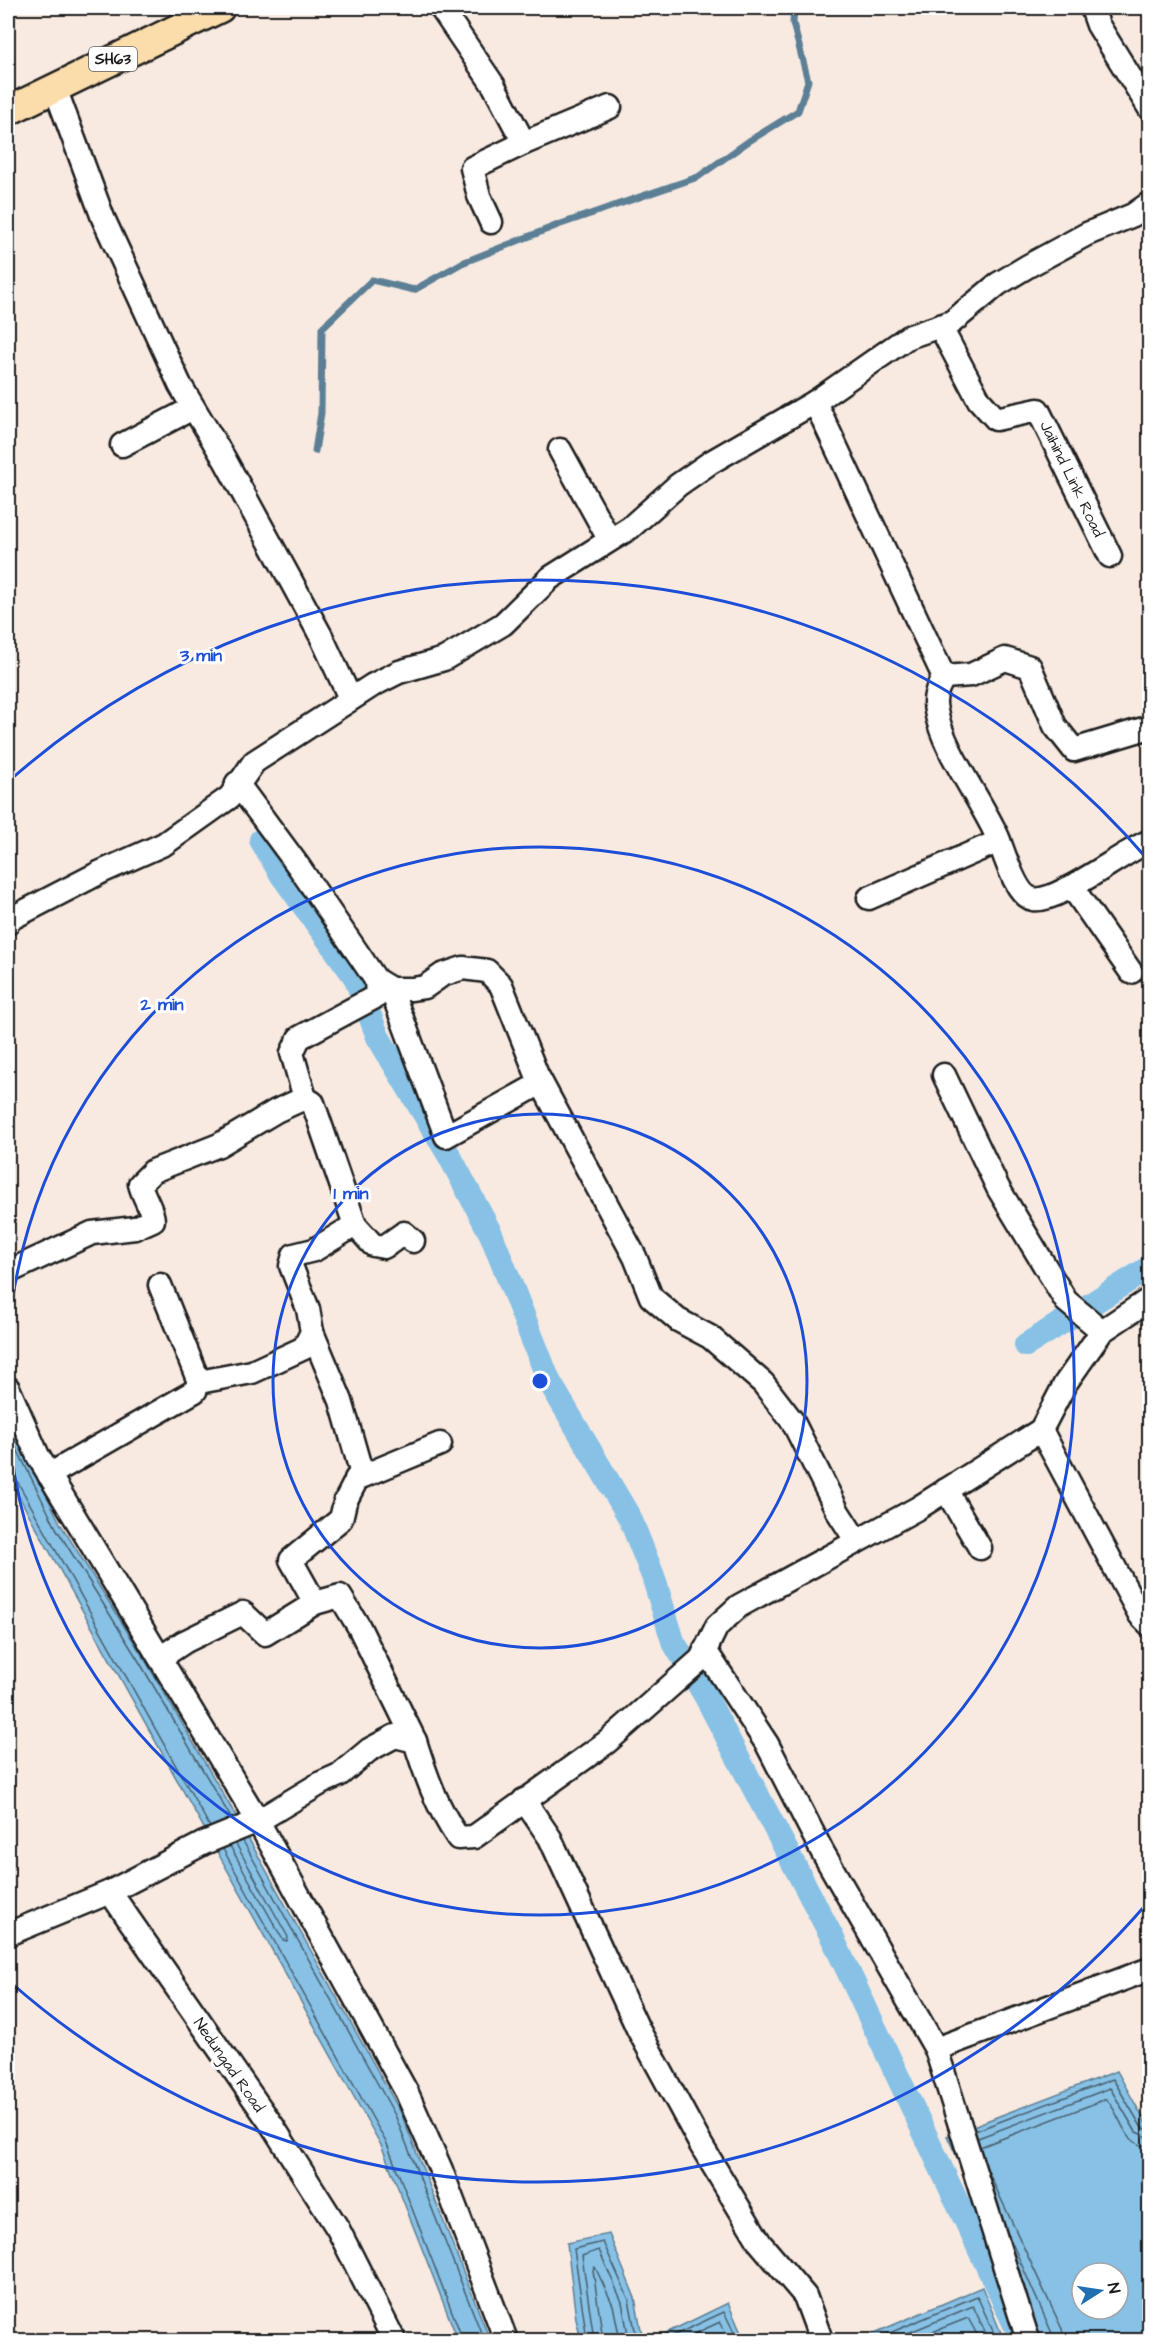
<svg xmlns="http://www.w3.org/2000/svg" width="1157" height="2348" font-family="'Architects Daughter',sans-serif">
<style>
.water{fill:#87c1e6;stroke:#5c7f95;stroke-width:1.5;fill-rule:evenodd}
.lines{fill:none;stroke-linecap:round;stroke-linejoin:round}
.shore{stroke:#475e6d;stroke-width:1.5}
.stream{stroke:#5c7f95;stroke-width:7}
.canal{stroke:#87c1e6;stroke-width:24}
.minor-casing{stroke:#1c1c1c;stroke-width:27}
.major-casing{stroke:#1c1c1c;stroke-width:33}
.minor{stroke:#fff;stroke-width:22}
.major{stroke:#fbddab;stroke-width:28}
.ring{fill:none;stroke:#1d4ed8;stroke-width:3}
.labels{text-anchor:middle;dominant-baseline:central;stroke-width:6;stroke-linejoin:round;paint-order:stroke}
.shield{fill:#fff;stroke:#606060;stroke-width:1.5}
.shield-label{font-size:15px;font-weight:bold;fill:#1c1c1c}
.street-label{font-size:16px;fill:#1c1c1c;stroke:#fff}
.centre{fill:#1d4ed8;stroke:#fff;stroke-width:3}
.ring-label{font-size:18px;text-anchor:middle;font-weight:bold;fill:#1d4ed8;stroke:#fff;stroke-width:6;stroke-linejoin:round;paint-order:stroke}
</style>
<rect width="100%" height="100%" fill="#f8eae1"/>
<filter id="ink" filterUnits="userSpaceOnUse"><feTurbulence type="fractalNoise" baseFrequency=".0167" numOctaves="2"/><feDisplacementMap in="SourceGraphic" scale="12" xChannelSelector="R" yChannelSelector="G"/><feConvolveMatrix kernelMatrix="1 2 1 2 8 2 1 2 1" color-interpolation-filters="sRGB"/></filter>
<g filter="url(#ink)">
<!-- water -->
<g class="water">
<polygon points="8,1417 61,1525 145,1660 236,1816 401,2113 490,2340 458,2340 382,2147 8,1477"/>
<path d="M 1117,2071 L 1149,2129 L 1149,2340 L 1043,2340 L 947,2136 ZM 1082,2273 L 1118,2273 L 1118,2309 L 1082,2309 Z"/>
<polygon points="609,2234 635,2298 643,2340 581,2340 576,2319 567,2243"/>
<polygon points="982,2287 1004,2340 858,2340"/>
<polygon points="728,2303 744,2340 659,2340 658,2337"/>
</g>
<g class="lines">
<!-- shore -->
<g class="shore">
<polyline points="8,1431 56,1528 140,1663 231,1818"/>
<polyline points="8,1475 16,1479 210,1827"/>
<polyline points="243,1841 395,2115 484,2340"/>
<polyline points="230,1846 283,1940 287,1941 288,1937 236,1844"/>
<polyline points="223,1849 387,2144 463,2340"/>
<polyline points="975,2131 1113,2079 1142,2128 1150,2130"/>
<polyline points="978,2138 1110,2088 1136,2132 1150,2138"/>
<path d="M 980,2147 L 1106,2099 C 1122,2114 1122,2146 1150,2147"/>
<polyline points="987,2169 1062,2329 1064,2340"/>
<polyline points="1008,2234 1055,2340"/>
<polyline points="587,2340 574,2249 603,2242 629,2300 637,2340"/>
<polyline points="594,2340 582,2256 599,2250 622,2302 629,2340"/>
<polyline points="603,2340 593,2270 595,2267 613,2305 620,2340"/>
<polyline points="664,2340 724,2312 738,2340"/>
<polyline points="681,2340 720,2322 730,2340"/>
<polyline points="873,2340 977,2296 997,2340"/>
<polyline points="891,2340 973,2306 989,2340"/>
<polyline points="912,2340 968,2318 980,2340"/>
</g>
<!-- stream -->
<polyline class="stream" points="315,451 321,413 322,328 372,280 414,290 462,263 558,225 698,177 749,141 798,111 808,81 793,23 794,8"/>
<!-- canal -->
<g class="canal">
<polyline points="261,840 281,874 355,977 378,1037 449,1155 491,1234 549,1381 630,1518 653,1576 673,1641 706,1697 832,1937 1016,2327"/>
<polyline points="1026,1345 1150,1267"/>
</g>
<defs>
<g id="minor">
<polyline points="441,8 494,86 524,143 610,107"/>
<polyline points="1092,8 1098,25 1150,109"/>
<polyline points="55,88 103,218 180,385 225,460 321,636 350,698"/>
<polyline points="491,222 479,196 472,168 524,143"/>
<polyline points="940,326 979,400 996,419 1038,410 1110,556"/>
<polyline points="815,402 944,677"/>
<polyline points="122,445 193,408"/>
<polyline points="560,450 609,539"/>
<path d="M 944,677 C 937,688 933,698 936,711 C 943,751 981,799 998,838 C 1004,853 1016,896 1033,899 C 1057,904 1122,852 1150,841"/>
<polyline points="944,677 971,675 1005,659 1030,667 1055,726 1074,750 1150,727"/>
<polyline points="237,783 299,867 376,980 391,989 412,989 425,987 442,975 463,968 487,971 501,985 537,1075 635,1257 651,1297 678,1320 710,1337 763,1383 793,1422 838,1512 856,1540"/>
<polyline points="1072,887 1131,972"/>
<polyline points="869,898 999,841"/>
<polyline points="8,923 8,920 101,872 164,844 230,797 254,762 373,685 399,672 444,659 503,624 550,578 631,527 678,485 711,462 815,402 908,337 952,322 998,284 1028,266 1087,234 1133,215 1150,203"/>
<polyline points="376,980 377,996 299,1038 292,1053 305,1098 313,1103 355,1225 373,1245 384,1247 404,1233 413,1241"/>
<polyline points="391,989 446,1136 541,1083"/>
<polyline points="944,1075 998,1188 1066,1301 1102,1331"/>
<path d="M 8,1272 L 92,1233 L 135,1228 L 153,1220 C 153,1210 143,1197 140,1184 L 153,1171 L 219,1145 L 276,1111 L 305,1098"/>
<polyline points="160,1285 199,1382"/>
<polyline points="8,1388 38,1456 258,1821 407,2093 441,2170 506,2340"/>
<polyline points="1041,1430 1140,1615 1150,1625"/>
<polyline points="49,1475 195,1391 199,1382 252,1372 304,1348 312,1332 308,1309 291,1266 294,1255 314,1250 355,1225"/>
<polyline points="356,1479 440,1444"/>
<polyline points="946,1490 980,1548"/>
<polyline points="315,1603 340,1596 359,1627 415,1741"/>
<polyline points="705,1650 767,1744 822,1851 936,2049 1150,1969"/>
<polyline points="160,1658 184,1642 243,1613 265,1634 315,1603 291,1560 341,1519 345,1502 361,1471 341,1401 312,1332"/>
<polyline points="524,1800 550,1838 638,2029 701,2145 760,2243 805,2296 819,2334"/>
<polyline points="110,1892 272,2125 338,2229 394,2340"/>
<path d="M 8,1934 L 110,1892 L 204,1843 L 258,1821 L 321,1783 L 339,1775 L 369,1750 L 395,1736 L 415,1741 C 426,1776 437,1807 458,1838 L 474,1837 L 607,1742 L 701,1659 L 717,1626 L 739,1606 L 918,1508 L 1041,1430 L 1065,1384 L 1102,1331 L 1150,1299"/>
<polyline points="936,2049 1028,2340"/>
</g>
<polyline id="major" points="8,111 220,8"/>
</defs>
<!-- minor casing -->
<use href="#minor" class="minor-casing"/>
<!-- major casing -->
<use href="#major" class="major-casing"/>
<!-- minor -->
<use href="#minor" class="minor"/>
<!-- major -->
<use href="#major" class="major"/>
</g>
</g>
<!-- distance rings -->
<g class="ring">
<circle cx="540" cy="1381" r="267"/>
<path d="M8 1339A534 534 0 1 1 8 1423"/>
<path d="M1149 1901A801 801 0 0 1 9 1981M9 781A801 801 0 0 1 1149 861"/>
</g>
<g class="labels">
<!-- shield labels -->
<rect class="shield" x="89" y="47" width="48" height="24" rx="4.5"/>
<g class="shield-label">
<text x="113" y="59">SH63</text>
</g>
<!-- street labels -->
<g class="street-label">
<text transform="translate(1072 479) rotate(64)">Jaihind Link Road</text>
<text transform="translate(229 2065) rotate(55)">Nedungad Road</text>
</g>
</g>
<circle cx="540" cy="1381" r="9" class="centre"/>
<g class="ring-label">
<text x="201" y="661">3 min</text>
<text x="162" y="1010">2 min</text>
<text x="351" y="1199">1 min</text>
</g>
<!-- margin -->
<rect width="1157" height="2348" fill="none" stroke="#fff" stroke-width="30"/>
<rect x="15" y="15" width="1127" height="2318" fill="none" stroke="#1c1c1c" stroke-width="2" filter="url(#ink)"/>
<!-- north arrow -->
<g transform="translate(1100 2291) rotate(78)"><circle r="28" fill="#ffffff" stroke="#a4a4a4" stroke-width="1.5"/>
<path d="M0-4.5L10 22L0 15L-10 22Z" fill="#1f6fb2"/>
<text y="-9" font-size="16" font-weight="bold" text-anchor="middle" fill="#1c1c1c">N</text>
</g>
</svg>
